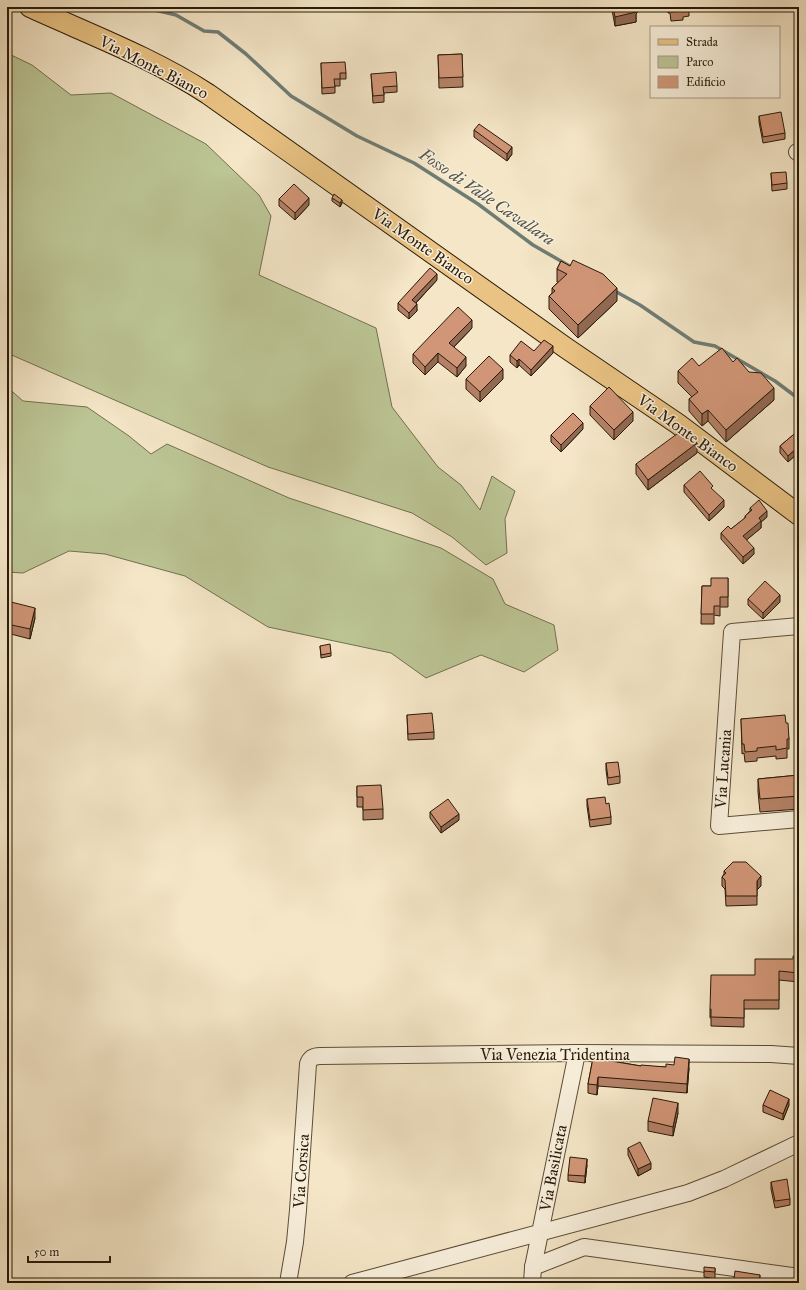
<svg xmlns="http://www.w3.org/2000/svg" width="806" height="1290" font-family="'IM FELL Great Primer',serif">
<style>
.green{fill:#bcc595;stroke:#72704f}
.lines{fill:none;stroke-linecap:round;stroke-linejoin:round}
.stream{stroke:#6f7c74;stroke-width:3.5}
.minor-casing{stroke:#5c4d38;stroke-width:18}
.major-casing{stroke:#291a09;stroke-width:22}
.minor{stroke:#f8efdb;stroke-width:16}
.major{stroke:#eac384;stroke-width:20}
.wall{fill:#b48166;stroke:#291a09}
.shaded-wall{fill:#926953;stroke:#291a09}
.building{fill:#d19677;stroke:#291a09}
.labels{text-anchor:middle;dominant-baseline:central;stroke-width:3;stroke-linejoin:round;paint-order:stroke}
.street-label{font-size:16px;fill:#291a09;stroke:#f8efdb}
.water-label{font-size:17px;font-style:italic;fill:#525348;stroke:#f8efdb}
</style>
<rect width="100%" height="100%" fill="#f4e6c7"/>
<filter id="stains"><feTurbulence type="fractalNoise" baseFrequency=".005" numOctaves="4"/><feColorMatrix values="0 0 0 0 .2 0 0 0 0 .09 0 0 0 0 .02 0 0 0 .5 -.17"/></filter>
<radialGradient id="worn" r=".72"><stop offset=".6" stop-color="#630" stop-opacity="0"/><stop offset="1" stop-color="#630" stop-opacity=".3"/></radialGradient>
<!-- green -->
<g class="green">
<polygon points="7,53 32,65 71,95 111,93 206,144 259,195 271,216 259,275 376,328 392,407 438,467 461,485 480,510 492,476 515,491 505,519 507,553 486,565 452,537 412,513 268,467 7,353"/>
<polygon points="7,387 23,401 87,407 129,436 151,454 167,444 289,498 441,548 493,579 505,604 554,625 558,650 524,672 481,655 426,678 391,653 268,627 185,576 105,554 69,551 23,573 7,572"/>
</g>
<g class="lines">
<!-- stream -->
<g class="stream">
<polyline points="142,7 176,15 204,31 218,32 246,54 291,96 357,136 414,163 478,204 533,245 573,268"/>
<polyline points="613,290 640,305 694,342 715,346 775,381 799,399"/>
</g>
<defs>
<g id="minor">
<polyline points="797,152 799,153"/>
<polyline points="799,626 732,632 719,826 799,819"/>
<polyline points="533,1267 584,1247 799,1277"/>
<path d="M 288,1283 L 295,1242 L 298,1210 L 308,1064 C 310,1058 314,1056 320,1056 L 577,1053 L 771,1054 L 799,1056"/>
<polyline points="352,1283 688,1193 724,1179 799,1143"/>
<polyline points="532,1283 533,1267 577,1053"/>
</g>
<path id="major" d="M 30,7 C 89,34 153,58 208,94 L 566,348 L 678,424 L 799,515"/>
</defs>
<!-- minor casing -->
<use href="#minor" class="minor-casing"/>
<!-- major casing -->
<use href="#major" class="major-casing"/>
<!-- minor -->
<use href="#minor" class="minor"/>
<!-- major -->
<use href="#major" class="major"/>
</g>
<!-- wall -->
<g class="wall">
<polygon points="612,7 637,7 637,13 636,14 636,22 615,26 612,10"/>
<polygon points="667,7 691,7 691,8 689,8 689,16 683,17 683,20 671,21 670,13 668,13"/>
<polygon points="462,54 463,87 439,88 438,55"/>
<polygon points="321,63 346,73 346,79 340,79 340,86 335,86 335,93 322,94"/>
<polygon points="371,74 397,86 397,92 384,93 384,102 373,103"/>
<polygon points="759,116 785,133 785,139 763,143 759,122"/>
<polygon points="474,130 512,154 507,161 474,137"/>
<polygon points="771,173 787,183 787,189 772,191"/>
<polygon points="332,198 342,203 340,207 332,201"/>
<polygon points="279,199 309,205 295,220 279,206"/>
<polygon points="561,261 617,301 578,338 549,309 549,296 552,293 552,288 558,282 557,282 557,269"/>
<polygon points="437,280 416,303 417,311 409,319 398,310 398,303"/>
<polygon points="472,328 454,347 466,366 457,377 438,362 425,375 413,363 413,354"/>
<polygon points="534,351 553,353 531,376 519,365 517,368 510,362 510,355"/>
<polygon points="733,362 749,372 774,400 726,442 708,421 702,426 689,411 689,399 692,397 678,383 678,371 699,366"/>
<polygon points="466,379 503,379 480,402 466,389"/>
<polygon points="590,406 633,421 614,440 590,415"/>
<polygon points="583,429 561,452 551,442 551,435"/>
<polygon points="799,430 799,452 788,462 780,453 780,446"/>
<polygon points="697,453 648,490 636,474 636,464"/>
<polygon points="684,485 724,507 709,521 684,492"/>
<polygon points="750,508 767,517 761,522 761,528 746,540 754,554 743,564 721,539 721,533 731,529 745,518 745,516 750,511"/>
<polygon points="728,578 728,607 720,607 720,616 714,615 714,624 701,624 702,586 711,586"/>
<polygon points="748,599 780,602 763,619 748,605"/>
<polygon points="7,601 35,618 30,639 7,633"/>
<polygon points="320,646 331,653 331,656 321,658"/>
<polygon points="407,715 434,732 434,739 408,740"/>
<polygon points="741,719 786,723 789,739 789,749 787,749 787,758 776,759 776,756 757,758 757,761 745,762 744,753 742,754"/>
<polygon points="606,763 620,776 620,783 608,785 606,770"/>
<polygon points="799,775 799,809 760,812 758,792 758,779"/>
<polygon points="357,786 383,809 383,819 363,820 363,807 357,807"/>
<polygon points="587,799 606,804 611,817 611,824 590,827 587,806"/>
<polygon points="430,812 459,820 441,833 430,818"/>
<polygon points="724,871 761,886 757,890 757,905 726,906 725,889 722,886 722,877 724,874"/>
<polygon points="799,957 799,982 779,980 779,1009 744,1009 744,1027 711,1026 711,1018 710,1018 710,1009 755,975"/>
<polygon points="593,1058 641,1066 689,1068 687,1093 598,1086 597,1095 588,1093 588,1084"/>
<polygon points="763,1105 789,1105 783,1120 763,1112"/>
<polygon points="678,1113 673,1136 648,1131 648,1121"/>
<polygon points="628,1148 651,1169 638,1176 628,1155"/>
<polygon points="587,1165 585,1183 568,1181 568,1175"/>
<polygon points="771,1182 790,1199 790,1205 775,1208 771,1189"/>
<polygon points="715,1268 715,1279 704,1277 704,1271"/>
<polygon points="760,1275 760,1283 734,1283 734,1279"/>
</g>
<!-- shaded-wall -->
<g class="shaded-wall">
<polygon points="634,7 637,7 637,13 636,14 636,22 615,26 615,17"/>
<polygon points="512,147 512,154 507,161 507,154"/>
<polygon points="309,198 309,205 295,220 295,213"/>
<polygon points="342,200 342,203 340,207 340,203"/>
<polygon points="437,274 437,280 412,307 412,300"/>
<polygon points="617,288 617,301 578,338 578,325"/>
<polygon points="417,304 417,311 409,319 409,313"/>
<polygon points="472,320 472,328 449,352 449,343"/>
<polygon points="553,346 553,353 531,376 531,370"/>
<polygon points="438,353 438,362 425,375 425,367"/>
<polygon points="466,357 466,366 457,377 457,368"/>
<polygon points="519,359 519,365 517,368 517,361"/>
<polygon points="503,369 503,379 480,402 480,392"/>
<polygon points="774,388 774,400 726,442 726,430"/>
<polygon points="708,410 708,421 702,426 702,414"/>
<polygon points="633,412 633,421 614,440 614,430"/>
<polygon points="583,423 583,429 561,452 561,445"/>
<polygon points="697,443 697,453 648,490 648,480"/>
<polygon points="799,446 799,452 788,462 788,456"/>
<polygon points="724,500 724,507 709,521 709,515"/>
<polygon points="767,511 767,517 761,522 761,528 743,543 743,536 759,518"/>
<polygon points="754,548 754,554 743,564 743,557"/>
<polygon points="780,595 780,602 763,619 763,613"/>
<polygon points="35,608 35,618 30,639 30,629"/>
<polygon points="459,814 459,820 441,833 441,827"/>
<polygon points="761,876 761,886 757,890 757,881"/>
<polygon points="689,1059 689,1068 687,1093 687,1084"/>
<polygon points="598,1077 598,1086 597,1095 597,1085"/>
<polygon points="789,1099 789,1105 783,1120 783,1114"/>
<polygon points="678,1103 678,1113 673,1136 673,1127"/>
<polygon points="587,1159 587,1165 585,1183 585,1176"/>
<polygon points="651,1163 651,1169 638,1176 638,1169"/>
</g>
<!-- building -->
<g class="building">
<polygon points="613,7 635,7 636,12 615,17"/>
<polygon points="670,7 687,7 683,8 683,10 671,12"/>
<polygon points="462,54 463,77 439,78 438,55"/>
<polygon points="345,62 346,73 340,73 340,79 334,79 335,87 322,88 321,63"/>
<polygon points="396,72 397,86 383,87 384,95 373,96 371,74"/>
<polygon points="781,112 785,133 763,137 759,116"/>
<polygon points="479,124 512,147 507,154 474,130"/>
<polygon points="786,172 787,183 772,185 771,173"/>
<polygon points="294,184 309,198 295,213 279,199"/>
<polygon points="334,194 342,200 340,203 332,198"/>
<polygon points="573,260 603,274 617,288 578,325 549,296 555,291 552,288 567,274 557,269 561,261 570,266"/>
<polygon points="430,268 437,274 412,300 417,304 409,313 398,303"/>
<polygon points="458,307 472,320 449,343 466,357 457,368 438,353 425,367 413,354"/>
<polygon points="544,340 553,346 531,370 519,359 517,361 510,355 521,341 534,351"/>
<polygon points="722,348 733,362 737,358 749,372 761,373 774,388 726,430 708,410 702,414 689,399 698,392 678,371 692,358 699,366"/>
<polygon points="489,356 503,369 480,392 466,379"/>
<polygon points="609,387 633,412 614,430 590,406"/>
<polygon points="573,413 583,423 561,445 551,435"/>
<polygon points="799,430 799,446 788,456 780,446"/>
<polygon points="681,431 697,443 648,480 636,464"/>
<polygon points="700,471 713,486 711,488 724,500 709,515 684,485"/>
<polygon points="759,500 767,511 759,518 761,521 743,536 754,548 743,557 721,533 728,526 731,529 746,517 745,516 752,510 750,508"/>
<polygon points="711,578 728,578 728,597 720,597 720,606 714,606 714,614 701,614 702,586 711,586"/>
<polygon points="765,581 780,595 763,613 748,599"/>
<polygon points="7,601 35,608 30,629 7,624"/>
<polygon points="330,644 331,653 321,655 320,646"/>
<polygon points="432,713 434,732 408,734 407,715"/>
<polygon points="785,715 786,723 788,723 789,739 787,739 787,748 776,750 776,746 757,748 757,751 745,752 744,744 742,744 741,719"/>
<polygon points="618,762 620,776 608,778 606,763"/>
<polygon points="799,775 799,796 760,799 758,779"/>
<polygon points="381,785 383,809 363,810 363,797 357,797 357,786"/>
<polygon points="605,797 606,804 609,803 611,817 590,820 587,799"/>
<polygon points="448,799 459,814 441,827 430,812"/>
<polygon points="733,862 746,862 761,876 757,881 757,896 726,896 725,880 722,877 726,873 724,871"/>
<polygon points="793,956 799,957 799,973 779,971 779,1000 744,1000 744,1018 711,1017 711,1009 710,1009 711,975 755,975 755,959 793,959"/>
<polygon points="675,1057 689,1059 687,1084 598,1077 597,1085 588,1084 593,1058 641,1066 641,1065 666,1067 666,1064 674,1065"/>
<polygon points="770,1090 789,1099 783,1114 763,1105"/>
<polygon points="653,1098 678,1103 673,1127 648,1121"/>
<polygon points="640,1142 651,1163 638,1169 628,1148"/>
<polygon points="570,1157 587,1159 585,1176 568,1175"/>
<polygon points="787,1179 790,1199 775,1201 771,1182"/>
<polygon points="704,1267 715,1268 715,1272 704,1271"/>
<polygon points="735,1271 760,1275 759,1282 734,1279"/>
</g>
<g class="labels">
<!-- street labels -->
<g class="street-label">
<text transform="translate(154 67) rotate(27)">Via Monte Bianco</text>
<text transform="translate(423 246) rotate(35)">Via Monte Bianco</text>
<text transform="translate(688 433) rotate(36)">Via Monte Bianco</text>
<text transform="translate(723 769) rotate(-86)">Via Lucania</text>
<text x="555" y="1054">Via Venezia Tridentina</text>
<text transform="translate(553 1168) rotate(-79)">Via Basilicata</text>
<text transform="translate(301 1171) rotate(-86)">Via Corsica</text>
</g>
<!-- water labels -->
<g class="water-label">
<text transform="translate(487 197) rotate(34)">Fosso di Valle Cavallara</text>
</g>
</g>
<!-- margin -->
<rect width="806" height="1290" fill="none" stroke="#f4e6c7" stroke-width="24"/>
<rect x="8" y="8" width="790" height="1274" fill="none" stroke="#291a09" stroke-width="2"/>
<rect x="12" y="12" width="782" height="1266" fill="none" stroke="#291a09"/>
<!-- legend -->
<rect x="650" y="26" width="130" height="72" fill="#f8efdb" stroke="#a59a87"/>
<rect x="658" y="39" width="20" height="6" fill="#eac384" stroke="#a59a87"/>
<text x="686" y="46" font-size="12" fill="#291a09">Strada</text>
<rect x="658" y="56" width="20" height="12" fill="#bcc595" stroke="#a59a87"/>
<text x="686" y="66" font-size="12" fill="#291a09">Parco</text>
<rect x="658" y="76" width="20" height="12" fill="#d19677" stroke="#a59a87"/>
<text x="686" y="86" font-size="12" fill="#291a09">Edificio</text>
<!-- scale -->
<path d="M28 1256v6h82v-6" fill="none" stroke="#291a09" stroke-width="2"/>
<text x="34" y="1256" font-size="12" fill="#291a09" stroke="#f8efdb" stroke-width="3" paint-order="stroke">50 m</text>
<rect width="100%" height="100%" filter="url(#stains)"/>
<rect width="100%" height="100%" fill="url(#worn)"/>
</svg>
